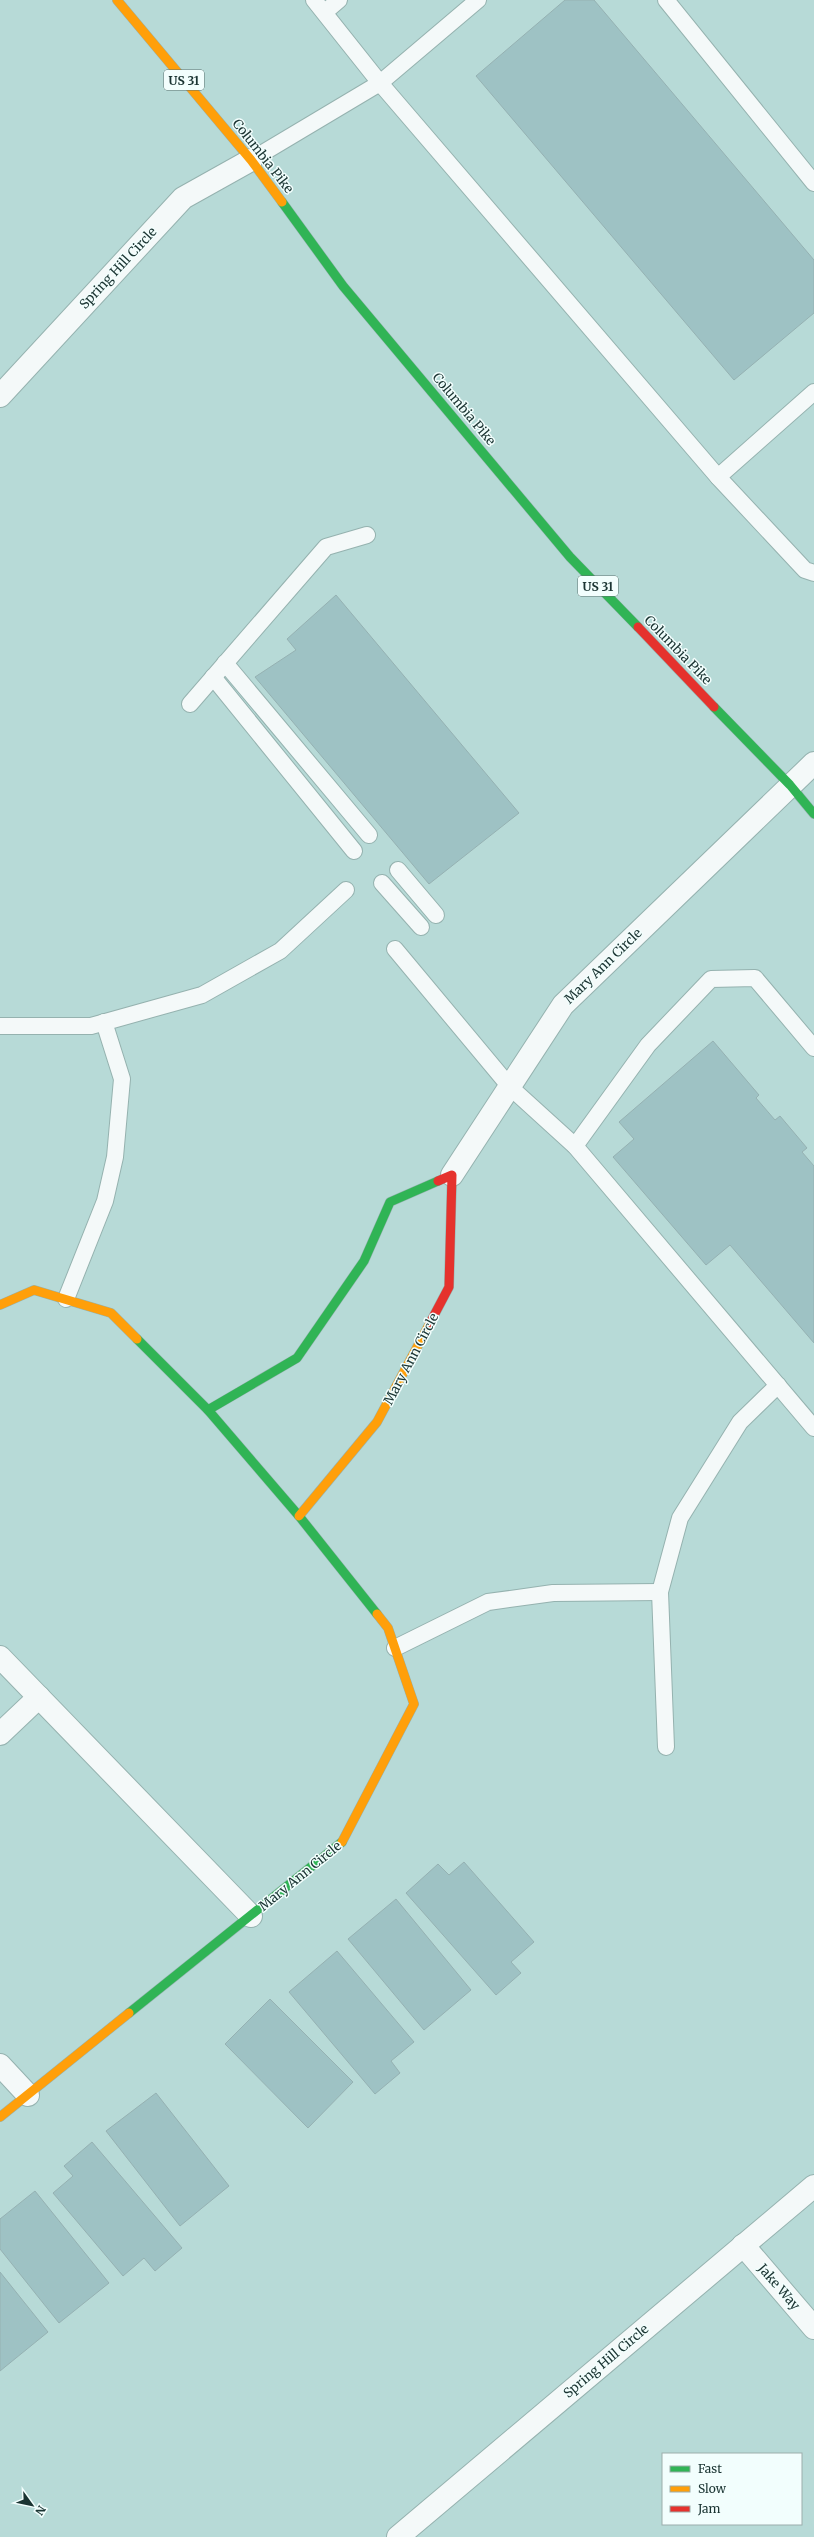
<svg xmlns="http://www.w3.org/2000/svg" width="814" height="2537" font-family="Merriweather,serif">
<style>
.building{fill:#9ec2c4;stroke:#95b1b2}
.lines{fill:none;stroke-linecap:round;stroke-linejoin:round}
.lane-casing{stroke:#95b2af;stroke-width:18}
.street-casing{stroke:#95b2af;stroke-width:24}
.fast-casing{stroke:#95b2af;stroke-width:10}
.slow-casing{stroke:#95b2af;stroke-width:10}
.jam-casing{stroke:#95b2af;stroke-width:10}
.lane{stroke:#f4f9f9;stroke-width:16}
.street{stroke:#f4f9f9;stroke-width:22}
.fast{stroke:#30b455;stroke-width:9}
.slow{stroke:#ff9f0a;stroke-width:9}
.jam{stroke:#e5322d;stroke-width:9}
.labels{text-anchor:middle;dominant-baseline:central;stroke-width:3;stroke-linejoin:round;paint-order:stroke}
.shield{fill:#f2fefd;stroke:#5b716f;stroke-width:1}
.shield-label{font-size:12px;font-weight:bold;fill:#1a3432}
.street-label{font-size:13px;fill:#1a3432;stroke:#f2fefd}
</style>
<rect width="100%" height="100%" fill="#b7dad7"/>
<!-- building -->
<g class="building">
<polygon points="565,0 594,0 814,260 814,313 734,380 476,76"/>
<polygon points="336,595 519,813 429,884 255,677 296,650 287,639"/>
<polygon points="713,1041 759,1095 756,1098 775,1120 780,1116 807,1148 802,1152 814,1166 814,1343 730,1245 706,1265 613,1157 634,1139 619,1122"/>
<polygon points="464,1862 534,1942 511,1962 521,1973 496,1995 406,1893 438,1864 449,1875"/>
<polygon points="396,1899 471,1990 424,2030 348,1939"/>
<polygon points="337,1951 414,2042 391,2061 400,2073 375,2094 289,1992"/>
<polygon points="270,1999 353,2082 308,2128 225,2044"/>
<polygon points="156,2093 229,2186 180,2226 106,2131"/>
<polygon points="92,2142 182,2248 155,2271 144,2258 123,2276 53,2193 73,2176 64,2166"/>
<polygon points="35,2191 109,2283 59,2323 0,2249 0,2219"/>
<polygon points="0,2272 48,2332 0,2371"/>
</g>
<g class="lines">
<defs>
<g id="lane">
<polyline points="314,0 380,83 478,0"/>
<polyline points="666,0 814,183"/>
<polyline points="325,12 339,0"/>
<polyline points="251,160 380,83 718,477 814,392"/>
<polyline points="718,477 805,570 814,573"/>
<polyline points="225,663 369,835"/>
<polyline points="213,677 354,851"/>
<polyline points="190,704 326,547 367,535"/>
<polyline points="398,870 436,915"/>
<polyline points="382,883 421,927"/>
<polyline points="395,949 510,1087 575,1146 814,1428"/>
<polyline points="0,1026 91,1026 202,995 280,951 346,890"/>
<polyline points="575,1146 648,1045 711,979 755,978 814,1048"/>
<polyline points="66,1299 105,1201 115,1157 122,1079 104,1022"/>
<polyline points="395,1648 488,1602 553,1593 660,1592"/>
<polyline points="666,1747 660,1592 680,1518 740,1422 778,1385"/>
</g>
<g id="street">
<polyline points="0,396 183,198 251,160"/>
<polyline points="452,1175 563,1005 814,763"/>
<polyline points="0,1657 251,1916"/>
<polyline points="0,1734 39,1697"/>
<polyline points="0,2065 28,2095"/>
<polyline points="743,2245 814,2328"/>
<polyline points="398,2537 814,2186"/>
</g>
<g id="fast">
<polyline points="282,202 343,286 570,557 638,627"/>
<polyline points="714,707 790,785 814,814"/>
<polyline points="137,1339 208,1410 299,1516 377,1614"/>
<polyline points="208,1410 297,1358 364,1261 390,1202 438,1181"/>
<polyline points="129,2013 342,1842"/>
</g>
<g id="slow">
<polyline points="117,0 251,160 282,202"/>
<polyline points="0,1305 34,1290 111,1313 137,1339"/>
<polyline points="299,1516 377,1422 430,1323"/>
<polyline points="342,1842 414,1704 388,1628 377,1614"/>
<polyline points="0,2117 129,2013"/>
</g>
<g id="jam">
<polyline points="638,627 714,707"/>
<polyline points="430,1323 449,1287 452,1175 438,1181"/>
</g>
</defs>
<!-- lane casing -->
<use href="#lane" class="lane-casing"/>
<!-- street casing -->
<use href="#street" class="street-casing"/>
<!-- fast casing -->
<use href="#fast" class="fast-casing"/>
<!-- slow casing -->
<use href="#slow" class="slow-casing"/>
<!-- jam casing -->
<use href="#jam" class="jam-casing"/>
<!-- lane -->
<use href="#lane" class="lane"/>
<!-- street -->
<use href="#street" class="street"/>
<!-- fast -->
<use href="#fast" class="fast"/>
<!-- slow -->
<use href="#slow" class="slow"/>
<!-- jam -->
<use href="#jam" class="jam"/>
</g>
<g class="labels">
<!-- shield labels -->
<g class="shield">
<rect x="164" y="70" width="40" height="20" rx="3"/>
<rect x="578" y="576" width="40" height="20" rx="3"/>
</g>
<g class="shield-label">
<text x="184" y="80">US 31</text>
<text x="598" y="586">US 31</text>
</g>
<!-- street labels -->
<g class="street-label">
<text transform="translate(263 156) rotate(52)">Columbia Pike</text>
<text transform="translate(118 268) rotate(-47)">Spring Hill Circle</text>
<text transform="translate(464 409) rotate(50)">Columbia Pike</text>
<text transform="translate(678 650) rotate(46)">Columbia Pike</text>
<text transform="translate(603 966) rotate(-44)">Mary Ann Circle</text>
<text transform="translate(411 1359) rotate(-62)">Mary Ann Circle</text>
<text transform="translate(300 1876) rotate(-39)">Mary Ann Circle</text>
<text transform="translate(779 2287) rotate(49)">Jake Way</text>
<text transform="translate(606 2361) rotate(-40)">Spring Hill Circle</text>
</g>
</g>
<!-- legend -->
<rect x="662" y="2453" width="140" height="72" fill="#f2fefd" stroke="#9cadac"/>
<rect x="670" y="2466" width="20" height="6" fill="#30b455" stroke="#9cadac"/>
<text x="698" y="2473" font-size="12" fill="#1a3432">Fast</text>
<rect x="670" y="2486" width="20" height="6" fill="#ff9f0a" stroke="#9cadac"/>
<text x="698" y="2493" font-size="12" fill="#1a3432">Slow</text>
<rect x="670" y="2506" width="20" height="6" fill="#e5322d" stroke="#9cadac"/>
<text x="698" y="2513" font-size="12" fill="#1a3432">Jam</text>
<!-- north arrow -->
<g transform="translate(32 2505) rotate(123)" stroke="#f2fefd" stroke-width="3" paint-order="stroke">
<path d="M0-3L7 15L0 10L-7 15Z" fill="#1a3432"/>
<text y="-6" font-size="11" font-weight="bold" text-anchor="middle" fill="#1a3432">N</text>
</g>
</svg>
